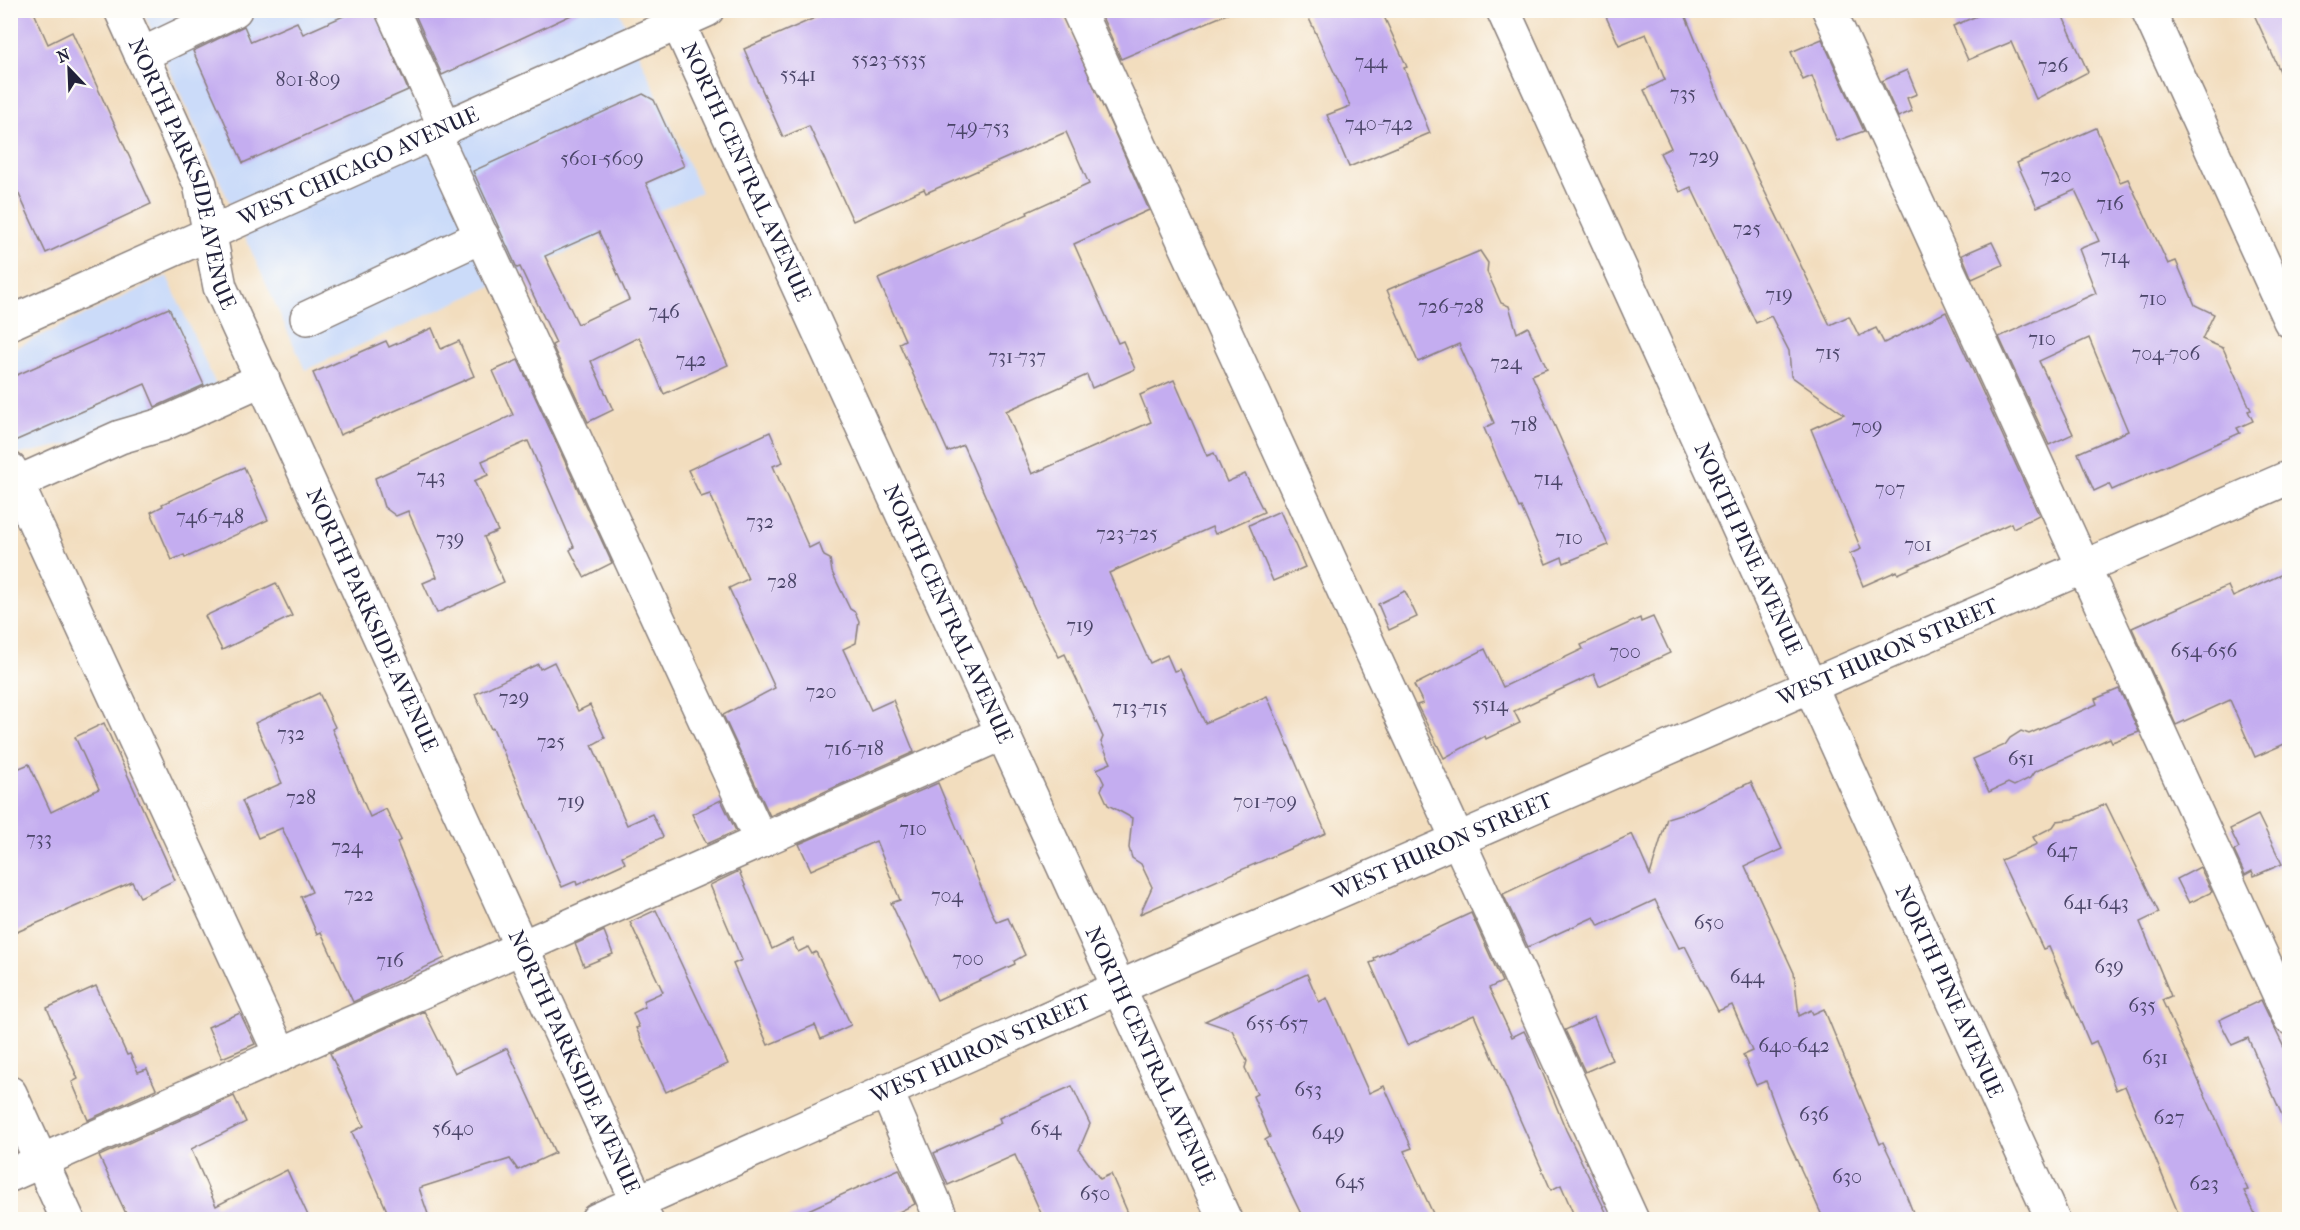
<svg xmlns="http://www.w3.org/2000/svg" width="2300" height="1230" font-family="'IM FELL French Canon',serif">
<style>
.built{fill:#cbdbf9}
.building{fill:#c4adf0;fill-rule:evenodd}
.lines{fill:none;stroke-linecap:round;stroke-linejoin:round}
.minor-casing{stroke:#8a807c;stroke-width:36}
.major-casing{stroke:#8a807c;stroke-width:36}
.minor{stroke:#fff;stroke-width:33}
.major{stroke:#fff;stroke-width:33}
.labels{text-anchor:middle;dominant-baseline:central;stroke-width:5;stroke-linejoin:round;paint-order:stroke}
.number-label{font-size:20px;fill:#4a4568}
.street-label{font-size:22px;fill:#22223b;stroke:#fdfcf7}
</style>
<rect width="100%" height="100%" fill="#fdfcf7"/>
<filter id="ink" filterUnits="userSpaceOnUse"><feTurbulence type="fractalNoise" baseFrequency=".0167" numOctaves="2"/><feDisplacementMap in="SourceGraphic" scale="12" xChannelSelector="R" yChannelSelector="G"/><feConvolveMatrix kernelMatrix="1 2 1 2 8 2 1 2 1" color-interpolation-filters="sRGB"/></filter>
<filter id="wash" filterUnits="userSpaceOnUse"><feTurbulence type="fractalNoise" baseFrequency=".008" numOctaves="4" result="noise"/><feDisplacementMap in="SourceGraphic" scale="24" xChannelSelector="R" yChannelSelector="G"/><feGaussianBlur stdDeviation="1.35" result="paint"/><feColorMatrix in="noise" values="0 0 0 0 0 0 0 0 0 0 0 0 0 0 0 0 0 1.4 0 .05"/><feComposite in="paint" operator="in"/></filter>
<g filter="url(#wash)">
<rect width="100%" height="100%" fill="#f2ddbe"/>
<!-- built -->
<g class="built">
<polygon points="143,11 619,11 701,192 305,370"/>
<polygon points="167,276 228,412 11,456 11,350"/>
</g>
<g id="blocks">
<!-- building -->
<g class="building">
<polygon points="10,10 33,10 48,44 72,32 151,204 46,253 10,175"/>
<polygon points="357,10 374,10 408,90 243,163 193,51 244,26 251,42 297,22 303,34"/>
<polygon points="413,10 582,10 442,75"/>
<polygon points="833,10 1060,10 1149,210 1074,244 1118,343 1123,341 1135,369 1092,388 1087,375 1006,411 1032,474 1151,422 1140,395 1174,380 1207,456 1214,453 1227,482 1245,474 1264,512 1215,534 1212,527 1109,573 1150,663 1167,655 1174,671 1180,669 1205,723 1267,696 1326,833 1140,914 1152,887 1141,864 1132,858 1129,848 1132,818 1108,805 1101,790 1104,783 1097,769 1111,763 1101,742 1103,737 1070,665 1065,654 1059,657 1037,614 963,445 948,452 899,343 905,340 878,279 1028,214 1027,212 1089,184 1066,132 926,193 924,189 853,221 809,126 783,137 744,49"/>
<polygon points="1099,10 1234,10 1234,11 1121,59"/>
<polygon points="1305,10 1381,10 1407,67 1404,68 1430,133 1349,167 1327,115 1350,106"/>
<polygon points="1603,10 1700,10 1686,17 1719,98 1830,325 1849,316 1859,336 1876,328 1884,343 1946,312 2039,515 2013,528 2011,523 1898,574 1897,571 1863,586 1850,554 1861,549 1811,429 1844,414 1791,376 1789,351 1771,316 1756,323 1691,187 1680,192 1660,153 1671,148 1644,90 1665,80 1646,34 1619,45"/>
<polygon points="1991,10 2060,10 2088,72 2036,99 2011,42 1968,60 1953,26"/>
<polygon points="2252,10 2289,10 2289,91"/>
<polygon points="1822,39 1864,131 1837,141 1812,76 1803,80 1791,52"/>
<polygon points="1907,70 1917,94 1907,98 1912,111 1898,117 1882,81"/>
<path d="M 643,94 L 654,100 L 684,166 L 646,183 L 728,365 L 664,394 L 639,337 L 591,361 L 613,410 L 588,422 L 552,345 L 556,343 L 520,267 L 517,268 L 473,171 ZM 599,232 L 629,300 L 578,324 L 545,256 Z"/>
<polygon points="2096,128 2120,182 2128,179 2168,264 2176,261 2195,305 2214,314 2202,339 2223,348 2251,410 2248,411 2253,421 2237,428 2240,433 2112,490 2109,484 2094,491 2078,453 2128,431 2089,338 2039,361 2073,434 2049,445 1999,337 2096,293 2079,249 2099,241 2075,190 2037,207 2017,163"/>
<polygon points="1992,242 2003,265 1972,279 1962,255"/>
<polygon points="1480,251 1488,263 1487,272 1501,303 1509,306 1517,333 1528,327 1547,369 1532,375 1608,545 1564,563 1562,557 1546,564 1521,507 1519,508 1484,428 1494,423 1459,344 1418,362 1387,290"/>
<polygon points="169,308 204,385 155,407 145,384 10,443 10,378"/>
<polygon points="432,328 441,349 459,341 474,376 340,435 313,373 386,341 389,347"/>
<polygon points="518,360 612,563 584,577 570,550 574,547 528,441 482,461 488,475 474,481 498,531 484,537 504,582 437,613 423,583 437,577 408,511 396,516 384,507 375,478 513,415 493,371"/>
<polygon points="770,432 783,462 773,466 809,548 819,543 824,556 830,559 832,572 850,609 855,612 859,621 856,643 843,649 871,710 893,700 914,752 770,816 723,715 775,688 729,588 748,579 710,494 701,497 688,470"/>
<polygon points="244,467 268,520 185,558 184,555 172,560 151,512 163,506 162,504"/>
<polygon points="1280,511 1305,567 1273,581 1249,525"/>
<polygon points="2289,571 2289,742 2255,757 2230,700 2176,725 2132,628 2228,586 2233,597"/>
<polygon points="276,583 292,616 222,650 205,616"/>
<polygon points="1405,591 1417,617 1389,630 1378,604"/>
<polygon points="1653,617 1670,653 1599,686 1594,674 1514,711 1520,723 1486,739 1485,736 1444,758 1417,705 1423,703 1414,685 1485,649 1503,687 1583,649 1581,645 1640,618 1641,622"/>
<polygon points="554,662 578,711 590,705 605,738 592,745 627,825 652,814 663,837 622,856 625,863 577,885 576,881 562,887 493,728 491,729 475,694 538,664 540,669"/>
<polygon points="2119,689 2139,732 2112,742 2110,738 2034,772 2030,778 2014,786 2008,783 1989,792 1973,759 2005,745 2010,738 2021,731 2029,734 2097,704 2095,699"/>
<polygon points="319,693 335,727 332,729 370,817 386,809 401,840 397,842 445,958 353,1002 321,932 317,934 301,897 312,892 282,828 258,838 242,801 282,783 255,723"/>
<polygon points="104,723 175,880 140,897 132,882 10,935 10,772 29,764 51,812 99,789 75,737"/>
<polygon points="1751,782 1782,849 1745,866 1794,973 1799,1016 1811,1010 1813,1014 1824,1009 1880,1144 1883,1142 1895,1167 1916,1220 1824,1220 1788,1141 1766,1081 1756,1085 1743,1055 1752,1051 1732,1005 1718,1011 1685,946 1679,948 1655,900 1599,926 1594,917 1528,947 1503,894 1632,834 1650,875 1667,818 1690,811"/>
<polygon points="938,783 994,918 997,922 1008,918 1025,955 1014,961 1015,964 937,1000 891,903 900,900 876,841 811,870 799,844"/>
<polygon points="721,800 736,831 707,844 692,814"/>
<polygon points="2106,804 2159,913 2140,922 2171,996 2162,1000 2248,1190 2244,1191 2258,1220 2181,1220 2125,1086 2116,1090 2096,1041 2090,1044 2049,947 2043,949 2001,860 2037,844 2033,837 2053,827 2057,821 2073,819"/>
<polygon points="2258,815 2282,864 2254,876 2252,871 2245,875 2234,851 2239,848 2230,829"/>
<polygon points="2200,867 2212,892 2189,903 2177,879"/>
<polygon points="739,871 772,949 792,939 798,952 808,947 812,954 816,952 851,1025 821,1039 815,1025 768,1045 733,964 742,960 710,885"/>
<polygon points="656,910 728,1064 666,1092 636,1028 639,1027 633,1013 645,1007 643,1001 663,992 630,922"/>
<polygon points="1471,913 1502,982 1489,988 1512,1037 1524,1031 1531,1045 1566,1130 1610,1220 1576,1220 1561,1185 1551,1190 1474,1015 1407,1045 1370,963 1375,961 1374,958"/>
<polygon points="604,931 613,954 584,966 575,944"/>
<polygon points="1307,974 1319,1002 1327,998 1369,1093 1384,1086 1412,1148 1404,1151 1436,1220 1304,1220 1265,1140 1270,1137 1253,1096 1257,1094 1245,1068 1247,1061 1232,1030 1205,1021"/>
<polygon points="96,986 127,1055 130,1054 138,1072 147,1069 156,1089 88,1120 72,1082 78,1079 47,1008"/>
<polygon points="2261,1000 2289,1058 2289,1131 2248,1038 2232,1045 2219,1020"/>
<polygon points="424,1011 455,1073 507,1048 555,1153 518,1170 510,1159 419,1188 430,1220 391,1220 352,1132 364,1126 330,1053"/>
<polygon points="240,1013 255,1044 222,1058 208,1027"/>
<polygon points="1594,1017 1612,1060 1585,1072 1565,1030"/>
<polygon points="1072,1086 1090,1124 1079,1150 1100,1179 1111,1174 1131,1220 1044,1220 1015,1155 948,1185 934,1153 1001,1123 999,1118"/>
<polygon points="234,1096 246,1122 191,1149 216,1206 287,1170 310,1220 129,1220 99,1156"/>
<polygon points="899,1169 915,1204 883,1220 786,1220"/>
</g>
</g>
</g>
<g filter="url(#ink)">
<use href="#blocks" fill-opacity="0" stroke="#8a807c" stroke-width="1.5"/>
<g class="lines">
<defs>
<g id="minor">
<path id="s1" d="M 121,10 L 200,184 L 220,287 L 646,1220"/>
<polyline points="392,10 446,129"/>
<path id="s2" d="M 672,10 L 1225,1220"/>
<polyline points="1078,10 1632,1220"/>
<path id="s3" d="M 1503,10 L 2053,1220"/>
<polyline points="1829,10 2290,1018"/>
<polyline points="2148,10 2290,321"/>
<polyline points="141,55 235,10"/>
<polyline points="434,134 761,841"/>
<polyline points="307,318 482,236"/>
<polyline points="10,469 281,1055"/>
<polyline points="17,483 120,437 161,425 263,379"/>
<polyline points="886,1090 942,1220"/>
<polyline points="10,1093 68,1220"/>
<polyline points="10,1175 1003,733"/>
<path id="s4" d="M 597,1220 L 1156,971 L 2290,477"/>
</g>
<g id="major">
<path id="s5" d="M 10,323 L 707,10"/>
</g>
</defs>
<!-- minor casing -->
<use href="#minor" class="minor-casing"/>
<!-- major casing -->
<use href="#major" class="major-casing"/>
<!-- minor -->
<use href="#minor" class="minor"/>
<!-- major -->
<use href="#major" class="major"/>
</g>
</g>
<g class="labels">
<!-- number labels -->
<g class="number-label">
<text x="889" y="59">5523-5535</text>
<text x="1371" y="61">744</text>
<text x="2053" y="65">726</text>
<text x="798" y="74">5541</text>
<text x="308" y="79">801-809</text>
<text x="1683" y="93">735</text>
<text x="1379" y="123">740-742</text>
<text x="978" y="127">749-753</text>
<text x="1704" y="156">729</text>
<text x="602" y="158">5601-5609</text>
<text x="2056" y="175">720</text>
<text x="2110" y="203">716</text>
<text x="1747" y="228">725</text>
<text x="2115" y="256">714</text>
<text x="1779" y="294">719</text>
<text x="2153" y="298">710</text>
<text x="1451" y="306">726-728</text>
<text x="664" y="311">746</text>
<text x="2042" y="338">710</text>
<text x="1828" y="352">715</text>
<text x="2166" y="353">704-706</text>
<text x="1017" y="356">731-737</text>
<text x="691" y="359">742</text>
<text x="1506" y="362">724</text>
<text x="1524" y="424">718</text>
<text x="1867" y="426">709</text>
<text x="431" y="476">743</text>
<text x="1548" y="478">714</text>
<text x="1890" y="488">707</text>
<text x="210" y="516">746-748</text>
<text x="760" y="521">732</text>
<text x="1127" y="533">723-725</text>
<text x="1569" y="537">710</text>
<text x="450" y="538">739</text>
<text x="1918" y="544">701</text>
<text x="782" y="581">728</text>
<text x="1080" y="625">719</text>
<text x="2204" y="650">654-656</text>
<text x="1625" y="651">700</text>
<text x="821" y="691">720</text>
<text x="514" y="697">729</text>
<text x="1490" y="704">5514</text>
<text x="1140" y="707">713-715</text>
<text x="291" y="733">732</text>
<text x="551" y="741">725</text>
<text x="854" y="748">716-718</text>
<text x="2021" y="758">651</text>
<text x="301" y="797">728</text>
<text x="571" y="801">719</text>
<text x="1265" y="801">701-709</text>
<text x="913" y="828">710</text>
<text x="39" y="838">733</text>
<text x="347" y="846">724</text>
<text x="2062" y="850">647</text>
<text x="359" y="894">722</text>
<text x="947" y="895">704</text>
<text x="2096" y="902">641-643</text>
<text x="1709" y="922">650</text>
<text x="968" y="958">700</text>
<text x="390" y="960">716</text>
<text x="2109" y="966">639</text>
<text x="1747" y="976">644</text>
<text x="2142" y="1005">635</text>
<text x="1277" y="1023">655-657</text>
<text x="1794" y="1045">640-642</text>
<text x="2155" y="1057">631</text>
<text x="1308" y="1089">653</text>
<text x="1814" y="1114">636</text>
<text x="2169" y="1117">627</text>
<text x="453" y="1128">5640</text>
<text x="1046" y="1128">654</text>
<text x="1328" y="1132">649</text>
<text x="1847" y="1176">630</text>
<text x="1350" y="1181">645</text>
<text x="2204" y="1183">623</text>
<text x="1095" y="1193">650</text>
</g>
<!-- street labels -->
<g class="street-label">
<text stroke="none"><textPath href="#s5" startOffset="382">WEST CHICAGO AVENUE</textPath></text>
<text stroke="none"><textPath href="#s1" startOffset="176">NORTH PARKSIDE AVENUE</textPath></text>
<text stroke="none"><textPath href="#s2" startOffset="178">NORTH CENTRAL AVENUE</textPath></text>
<text stroke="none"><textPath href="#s3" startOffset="592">NORTH PINE AVENUE</textPath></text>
<text stroke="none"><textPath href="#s2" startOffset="664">NORTH CENTRAL AVENUE</textPath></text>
<text stroke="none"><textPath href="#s1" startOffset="662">NORTH PARKSIDE AVENUE</textPath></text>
<text stroke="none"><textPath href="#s4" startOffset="1410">WEST HURON STREET</textPath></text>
<text stroke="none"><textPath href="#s4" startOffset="924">WEST HURON STREET</textPath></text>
<text stroke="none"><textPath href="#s3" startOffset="1078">NORTH PINE AVENUE</textPath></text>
<text stroke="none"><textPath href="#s4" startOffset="420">WEST HURON STREET</textPath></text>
<text stroke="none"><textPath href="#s2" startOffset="1150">NORTH CENTRAL AVENUE</textPath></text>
<text stroke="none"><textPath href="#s1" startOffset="1148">NORTH PARKSIDE AVENUE</textPath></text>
</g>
</g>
<!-- margin -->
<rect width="2300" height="1230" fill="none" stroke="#fdfcf7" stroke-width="36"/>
<!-- north arrow -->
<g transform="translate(69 69) rotate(337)" stroke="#fdfcf7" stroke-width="4.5" paint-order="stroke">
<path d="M0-4.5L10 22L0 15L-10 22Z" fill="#22223b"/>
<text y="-9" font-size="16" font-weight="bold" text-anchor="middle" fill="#22223b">N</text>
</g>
</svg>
